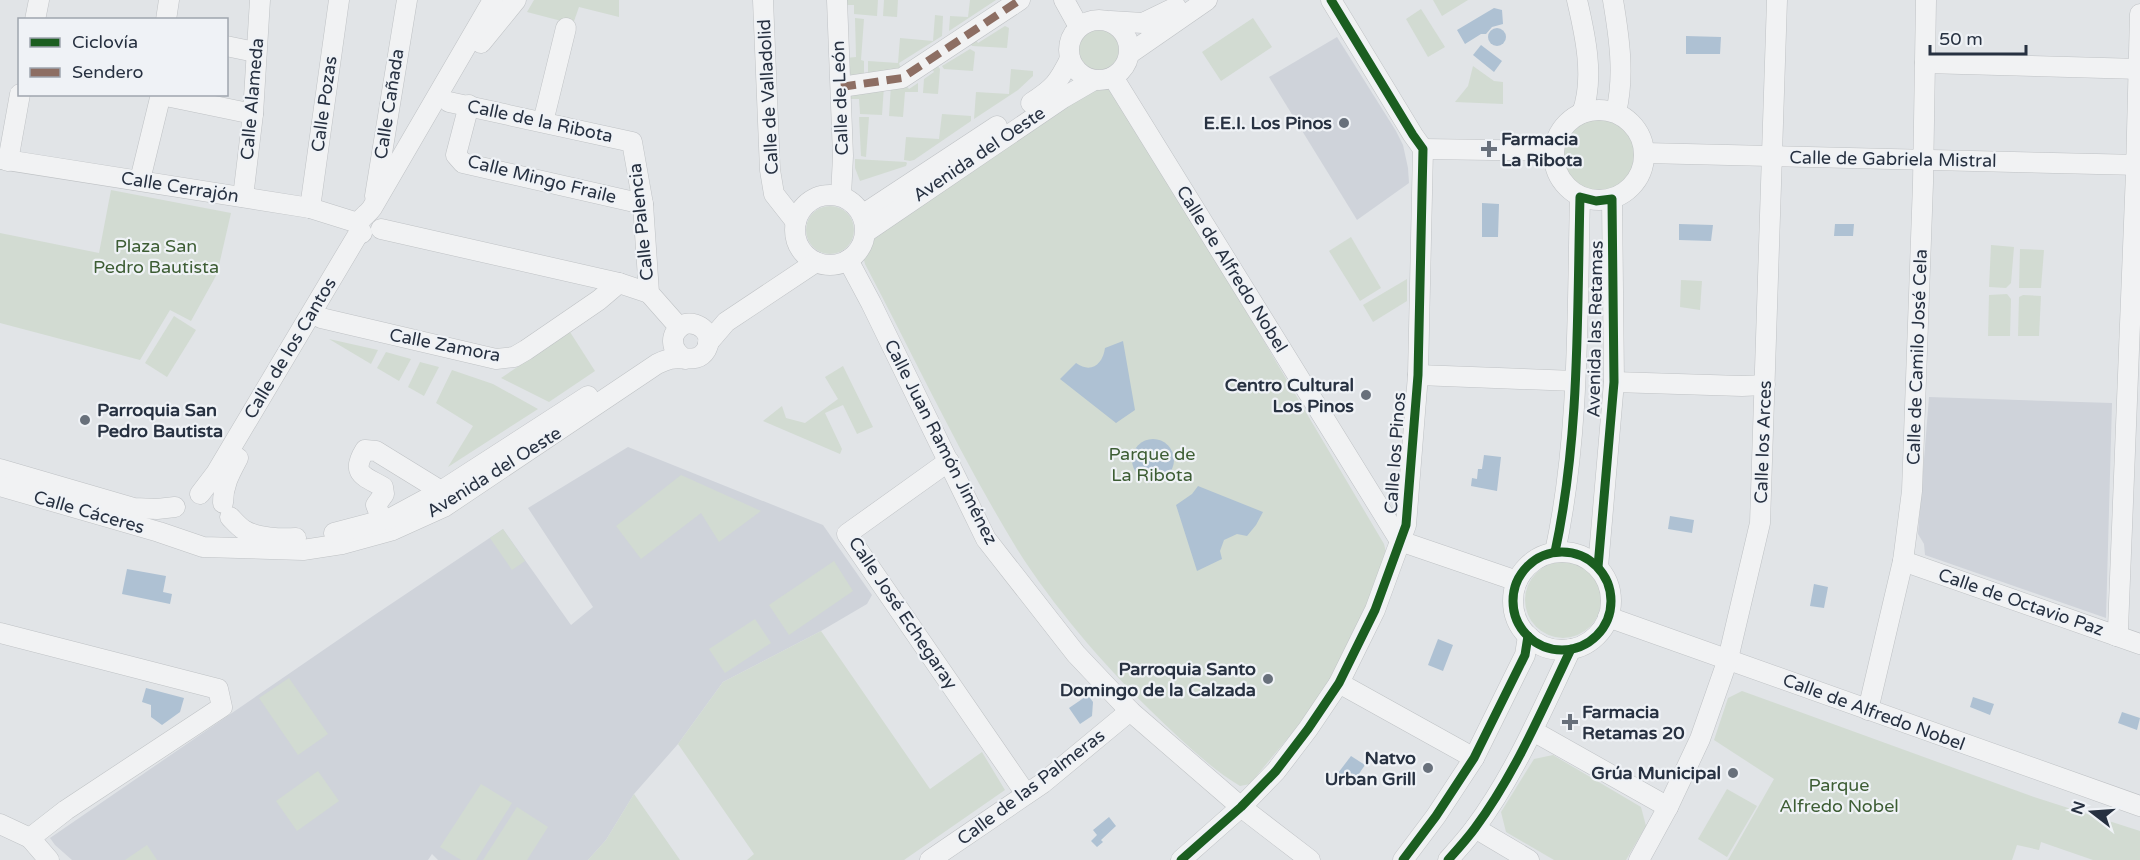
<svg xmlns="http://www.w3.org/2000/svg" width="2140" height="860" font-family="'Varela Round',sans-serif">
<style>
.built{fill:#cfd3da}
.green{fill:#d2dbd2}
.water{fill:#aec1d3}
.lines{fill:none;stroke-linecap:round;stroke-linejoin:round}
.minor-casing{stroke:#bfc2c5;stroke-width:21}
.minor{stroke:#f1f2f3;stroke-width:20}
.quiet{stroke:#8d6e63;stroke-width:8;stroke-dasharray:15 8;stroke-linecap:butt}
.cycleway-casing{stroke:#eff2f6;stroke-width:13}
.cycleway{stroke:#1b5e20;stroke-width:9}
.poi-dot{fill:#68707b;stroke:#eff2f6;stroke-width:2}
.labels{text-anchor:middle;dominant-baseline:central;stroke-width:4.5;stroke-linejoin:round;paint-order:stroke}
.street-label{font-size:18px;fill:#273141;stroke:#eff2f6}
.poi-label{font-size:18px;font-weight:bold;fill:#273141;stroke:#eff2f6;text-anchor:end}
.park-label{font-size:18px;fill:#3d5d34;stroke:#eff2f6}
</style>
<rect width="100%" height="100%" fill="#e1e4e7"/>
<!-- built -->
<g class="built">
<polygon points="1337,37 1396,131 1403,145 1408,168 1409,183 1357,220 1269,77"/>
<polygon points="1929,397 2112,403 2106,618 1925,555 1924,544 1918,534"/>
<polygon points="628,447 823,525 872,595 867,604 821,631 723,682 678,744 634,794 606,840 588,860 438,860 432,854 428,860 72,860 55,845 50,838 370,618 503,529 571,625 593,607 528,508"/>
</g>
<!-- green -->
<g class="green">
<polygon points="534,0 619,0 619,17 579,7 573,24 527,12"/>
<polygon points="845,0 878,0 877,16 854,14 854,5 845,5"/>
<polygon points="884,0 898,0 897,17 883,16"/>
<polygon points="970,0 996,0 949,31 950,16 968,17"/>
<polygon points="1433,0 1468,0 1442,16"/>
<polygon points="1421,9 1445,47 1428,57 1406,19"/>
<polygon points="935,15 943,16 942,36 899,63 902,73 868,79 868,61 898,63 900,38 933,41"/>
<polygon points="855,18 864,19 861,60 864,61 864,79 853,78 847,69 846,58 856,57"/>
<polygon points="1253,18 1272,47 1221,81 1202,52"/>
<polygon points="1005,26 1009,28 1007,48 972,46 968,40 974,37 978,43"/>
<circle cx="1100" cy="49" r="22"/>
<polygon points="970,49 975,52 973,71 944,69 942,66"/>
<polygon points="935,62 940,69 938,94 923,93 924,79 934,72 930,65"/>
<polygon points="1473,66 1494,81 1503,82 1503,104 1455,102 1468,86"/>
<polygon points="1011,69 1033,71 1033,76 1018,90 974,119 976,92 1009,94"/>
<polygon points="904,83 909,89 918,83 918,92 905,92 903,117 889,116 891,85"/>
<polygon points="884,86 882,115 860,114 859,99 849,99 851,94"/>
<path d="M 1090,86 L 1105,86 L 1120,98 L 1384,544 L 1386,552 C 1368,602 1350,654 1319,698 C 1298,728 1273,755 1250,784 L 1240,786 C 1207,766 1178,737 1150,710 C 1102,663 1053,606 1017,549 C 961,457 915,359 865,264 L 862,252 L 868,237 Z"/>
<polygon points="942,114 971,116 971,121 914,160 910,161 904,160 906,137 939,139"/>
<polygon points="859,117 869,117 866,157 861,156"/>
<circle cx="1600" cy="156" r="37"/>
<polygon points="855,159 906,162 907,163 906,166 860,181 855,168"/>
<polygon points="111,190 231,213 217,274 191,321 170,310 140,360 0,323 0,233 99,253"/>
<circle cx="830" cy="230" r="24"/>
<polygon points="1351,237 1381,288 1360,301 1329,251"/>
<polygon points="1991,245 2014,247 2011,283 2006,288 1989,287"/>
<polygon points="2020,249 2044,250 2041,288 2019,288"/>
<polygon points="1407,279 1407,301 1373,322 1363,305"/>
<polygon points="1681,280 1702,281 1700,310 1680,307"/>
<polygon points="2007,294 2011,299 2010,336 1988,336 1989,295"/>
<polygon points="2023,295 2041,296 2039,336 2018,336 2019,297"/>
<polygon points="174,316 196,330 167,377 145,363"/>
<polygon points="570,332 595,371 549,402 501,378"/>
<polygon points="329,339 378,350 371,364"/>
<polygon points="386,352 411,359 399,381 377,368"/>
<polygon points="420,362 439,367 424,396 408,387"/>
<polygon points="843,366 873,427 857,434 843,405 825,413 842,449 840,454 763,421 782,406 786,418 805,423 838,399 825,377"/>
<polygon points="452,370 493,384 538,409 448,467 473,426 436,403"/>
<polygon points="681,475 761,511 719,542 701,513 641,559 616,526"/>
<polygon points="503,529 525,561 512,570 490,538"/>
<polygon points="834,561 853,591 789,635 769,605"/>
<circle cx="1563" cy="600" r="38"/>
<polygon points="755,619 771,643 725,673 709,649"/>
<polygon points="821,631 930,789 982,752 1005,790 904,860 747,860 754,854 678,744 723,682"/>
<polygon points="289,678 328,734 298,755 259,698"/>
<polygon points="1742,691 2034,797 2140,831 2140,860 2093,860 2041,842 2039,850 2017,845 2012,860 1728,860 1774,779 1714,740 1728,698"/>
<polygon points="1553,755 1641,807 1646,826 1626,860 1554,860 1506,832 1501,812 1534,759"/>
<polygon points="318,771 339,801 297,831 276,801"/>
<polygon points="481,784 512,803 476,860 461,860 440,847"/>
<polygon points="1727,789 1757,806 1727,857 1698,839"/>
<polygon points="634,794 680,860 588,860 606,840"/>
<polygon points="517,807 548,827 527,860 483,860"/>
<polygon points="147,845 157,860 125,860"/>
</g>
<!-- water -->
<g class="water">
<polygon points="1494,8 1502,10 1503,24 1492,27 1486,34 1481,34 1465,44 1457,30"/>
<circle cx="1497" cy="37" r="9"/>
<polygon points="1686,36 1721,37 1720,54 1686,54"/>
<polygon points="1481,45 1502,61 1494,72 1473,55"/>
<polygon points="1482,203 1499,204 1498,237 1482,237"/>
<polygon points="1679,224 1713,225 1711,241 1679,240"/>
<polygon points="1835,224 1854,224 1853,236 1834,236"/>
<path d="M 1123,341 L 1135,410 L 1116,423 L 1060,379 L 1076,363 C 1091,374 1103,364 1105,348 Z"/>
<circle cx="1153" cy="460" r="21"/>
<polygon points="1484,455 1501,457 1497,491 1471,486 1472,478 1477,479 1478,469 1482,469"/>
<polygon points="1198,486 1263,512 1256,525 1247,536 1237,534 1224,540 1220,551 1222,559 1197,571 1176,505 1192,494"/>
<polygon points="1670,516 1694,520 1692,533 1668,529"/>
<polygon points="127,569 166,576 163,592 172,594 170,604 122,594"/>
<polygon points="1814,584 1828,587 1824,608 1810,606"/>
<polygon points="1438,639 1453,645 1443,671 1428,665"/>
<polygon points="146,688 184,698 180,712 162,725 151,717 151,705 142,702"/>
<polygon points="1088,695 1093,702 1092,716 1080,724 1069,708"/>
<polygon points="1973,697 1994,704 1990,715 1970,707"/>
<polygon points="2122,712 2140,718 2137,730 2118,723"/>
<polygon points="1351,756 1365,765 1350,787 1335,777"/>
<polygon points="1109,817 1116,826 1101,840 1103,842 1097,847 1091,841 1097,835 1093,830"/>
</g>
<g class="lines">
<defs>
<g id="minor">
<polyline points="763,0 770,170 774,194 796,222"/>
<polyline points="837,0 843,156 841,196"/>
<polyline points="1064,0 1079,27"/>
<path d="M 1577,0 C 1585,34 1595,79 1582,113"/>
<path d="M 1613,0 C 1619,36 1625,76 1616,112"/>
<circle cx="1099" cy="50" r="30"/>
<polyline points="35,20 39,0"/>
<polyline points="166,20 169,0"/>
<polyline points="1110,21 1143,23 1176,7"/>
<polyline points="481,43 516,0"/>
<polyline points="226,46 255,52"/>
<polyline points="1129,54 1207,0"/>
<polyline points="1925,63 2140,69"/>
<polyline points="1113,77 1400,541 1517,581"/>
<polyline points="841,87 902,78 1020,0"/>
<polyline points="161,95 253,114"/>
<polyline points="449,102 632,142 643,204 649,293 679,327"/>
<path d="M 1031,103 C 1054,88 1058,83 1070,59"/>
<polyline points="469,105 456,155 463,163 643,204"/>
<circle cx="1599" cy="155" r="45"/>
<polyline points="543,122 566,28"/>
<polyline points="1423,149 1554,151"/>
<polyline points="1645,153 2140,165"/>
<polyline points="0,159 310,208 358,223"/>
<polyline points="8,161 20,94"/>
<polyline points="140,180 161,94"/>
<circle cx="830" cy="230" r="35"/>
<polyline points="375,196 407,0"/>
<polyline points="243,197 253,114 260,0"/>
<polyline points="310,208 339,0"/>
<polyline points="862,215 997,126"/>
<polyline points="381,229 619,283 649,293"/>
<polyline points="866,232 1063,98 1094,80"/>
<path d="M 362,233 C 353,220 366,217 372,208 L 493,0"/>
<polyline points="848,260 871,303 986,539 1076,654 1130,711 1241,807 1310,860"/>
<polyline points="321,318 496,359 514,357 526,350 599,300 619,283"/>
<polyline points="708,343 726,322 816,262"/>
<polyline points="1418,375 1575,381"/>
<polyline points="1614,382 1742,386 1765,385"/>
<polyline points="949,461 847,534 1026,794"/>
<polyline points="0,469 134,508 157,509 175,507"/>
<path d="M 0,486 L 159,532 L 203,547 L 303,550 L 342,544 L 393,530 L 444,507 L 657,364 C 661,362 666,360 670,359 C 683,356 698,364 706,350 C 715,334 699,321 685,324 C 668,333 670,350 685,359"/>
<polyline points="200,494 216,473 360,231"/>
<path d="M 223,503 C 223,485 230,473 238,458"/>
<path d="M 230,517 C 234,521 239,527 244,530 C 257,538 281,539 296,538"/>
<path d="M 382,520 L 376,505 L 384,494 L 383,487 C 364,476 350,474 365,450 L 376,451 L 441,491"/>
<polyline points="334,533 391,518 441,491 588,396"/>
<path d="M 1555,552 C 1580,436 1577,315 1580,197"/>
<circle cx="1562" cy="601" r="49"/>
<polyline points="1903,561 2140,644"/>
<polyline points="1598,567 1614,382 1612,199"/>
<polyline points="1608,617 2140,806"/>
<polyline points="0,633 218,689 222,707 66,810 30,838"/>
<polyline points="2116,636 2118,629 2136,172 2140,14"/>
<polyline points="1339,683 1474,758"/>
<polyline points="1868,710 1903,561 1912,491 1923,183 1926,0"/>
<polyline points="1533,731 1668,807"/>
<polyline points="0,824 30,838 49,860"/>
<polyline points="1475,828 1529,860"/>
<polyline points="930,860 1043,783 1130,711"/>
<polyline points="1181,860 1241,807 1276,771 1308,729 1339,683 1375,610 1406,525 1418,375 1423,149 1413,135 1331,0"/>
<polyline points="1403,860 1436,816 1474,758 1525,655 1528,636"/>
<path d="M 1448,860 C 1457,850 1467,839 1475,828 C 1515,774 1542,710 1571,649"/>
<polyline points="1639,860 1668,807 1700,739 1728,659 1760,523 1777,0"/>
</g>
</defs>
<!-- minor casing -->
<use href="#minor" class="minor-casing"/>
<!-- minor -->
<use href="#minor" class="minor"/>
<!-- quiet -->
<polyline class="quiet" points="841,87 902,78 1020,0"/>
<defs>
<g id="cycleway">
<path d="M 1555,552 C 1580,436 1577,315 1580,197 L 1596,201 L 1612,199 L 1614,382 L 1598,567"/>
<circle cx="1562" cy="601" r="49"/>
<polyline points="1181,860 1241,807 1276,771 1308,729 1339,683 1375,610 1406,525 1418,375 1423,149 1413,135 1331,0"/>
<polyline points="1403,860 1436,816 1474,758 1525,655 1528,636"/>
<path d="M 1448,860 C 1457,850 1467,839 1475,828 C 1515,774 1542,710 1571,649"/>
</g>
</defs>
<!-- cycleway casing -->
<use href="#cycleway" class="cycleway-casing"/>
<!-- cycleway -->
<use href="#cycleway" class="cycleway"/>
</g>
<!-- markers -->
<g class="poi-dot">
<circle cx="1344" cy="123" r="6"/>
<path d="M1486 140h6v6h6v6h-6v6h-6v-6h-6v-6h6z"/>
<circle cx="1366" cy="395" r="6"/>
<circle cx="85" cy="420" r="6"/>
<circle cx="1268" cy="679" r="6"/>
<path d="M1567 713h6v6h6v6h-6v6h-6v-6h-6v-6h6z"/>
<circle cx="1428" cy="768" r="6"/>
<circle cx="1733" cy="773" r="6"/>
</g>
<g class="labels">
<!-- street labels -->
<g class="street-label">
<text transform="translate(768 97) rotate(-93)">Calle de Valladolid</text>
<text transform="translate(840 98) rotate(-92)">Calle de León</text>
<text transform="translate(252 99) rotate(-85)">Calle Alameda</text>
<text transform="translate(324 104) rotate(-82)">Calle Pozas</text>
<text transform="translate(389 104) rotate(-81)">Calle Cañada</text>
<text transform="translate(540 121) rotate(12)">Calle de la Ribota</text>
<text transform="translate(979 154) rotate(-34)">Avenida del Oeste</text>
<text transform="translate(1893 159) rotate(1)">Calle de Gabriela Mistral</text>
<text transform="translate(542 179) rotate(14)">Calle Mingo Fraile</text>
<text transform="translate(180 187) rotate(9)">Calle Cerrajón</text>
<text transform="translate(641 222) rotate(-96)">Calle Palencia</text>
<text transform="translate(1232 269) rotate(58)">Calle de Alfredo Nobel</text>
<text transform="translate(1595 329) rotate(-89)">Avenida las Retamas</text>
<text transform="translate(445 345) rotate(11)">Calle Zamora</text>
<text transform="translate(290 348) rotate(-59)">Calle de los Cantos</text>
<text transform="translate(1917 357) rotate(-88)">Calle de Camilo José Cela</text>
<text transform="translate(941 442) rotate(63)">Calle Juan Ramón Jiménez</text>
<text transform="translate(1763 442) rotate(-88)">Calle los Arces</text>
<text transform="translate(1395 453) rotate(-86)">Calle los Pinos</text>
<text transform="translate(494 472) rotate(-32)">Avenida del Oeste</text>
<text transform="translate(89 512) rotate(16)">Calle Cáceres</text>
<text transform="translate(2021 602) rotate(19)">Calle de Octavio Paz</text>
<text transform="translate(903 613) rotate(56)">Calle José Echegaray</text>
<text transform="translate(1874 712) rotate(20)">Calle de Alfredo Nobel</text>
<text transform="translate(1031 787) rotate(-37)">Calle de las Palmeras</text>
</g>
<!-- poi labels -->
<g class="poi-label">
<text x="1332" y="123">E.E.I. Los Pinos</text>
<text x="1501" y="139" text-anchor="start">Farmacia<tspan x="1501" dy="21">La Ribota</tspan></text>
<text x="1354" y="385">Centro Cultural<tspan x="1354" dy="21">Los Pinos</tspan></text>
<text x="97" y="410" text-anchor="start">Parroquia San<tspan x="97" dy="21">Pedro Bautista</tspan></text>
<text x="1256" y="669">Parroquia Santo<tspan x="1256" dy="21">Domingo de la Calzada</tspan></text>
<text x="1582" y="712" text-anchor="start">Farmacia<tspan x="1582" dy="21">Retamas 20</tspan></text>
<text x="1416" y="758">Natvo<tspan x="1416" dy="21">Urban Grill</tspan></text>
<text x="1721" y="773">Grúa Municipal</text>
</g>
<!-- park labels -->
<g class="park-label">
<text x="156" y="246">Plaza San<tspan x="156" dy="21">Pedro Bautista</tspan></text>
<text x="1152" y="454">Parque de<tspan x="1152" dy="21">La Ribota</tspan></text>
<text x="1839" y="785">Parque<tspan x="1839" dy="21">Alfredo Nobel</tspan></text>
</g>
</g>
<!-- legend -->
<rect x="18" y="18" width="210" height="78" fill="#eff2f6" stroke="#9fa5ae" stroke-width="1.5"/>
<rect x="30" y="38" width="30" height="9" fill="#1b5e20" stroke="#9fa5ae" stroke-width="1.5"/>
<text x="72" y="48" font-size="18" fill="#273141">Ciclovía</text>
<rect x="30" y="68" width="30" height="9" fill="#8d6e63" stroke="#9fa5ae" stroke-width="1.5"/>
<text x="72" y="78" font-size="18" fill="#273141">Sendero</text>
<!-- north arrow -->
<g transform="translate(2092 812) rotate(287)" stroke="#eff2f6" stroke-width="4.5" paint-order="stroke">
<path d="M0-4.5L10 22L0 15L-10 22Z" fill="#273141"/>
<text y="-9" font-size="16" font-weight="bold" text-anchor="middle" fill="#273141">N</text>
</g>
<!-- scale -->
<path d="M1930 45v9h96v-9" fill="none" stroke="#273141" stroke-width="3"/>
<text x="1939" y="45" font-size="18" fill="#273141" stroke="#eff2f6" stroke-width="4.5" paint-order="stroke">50 m</text>
</svg>
